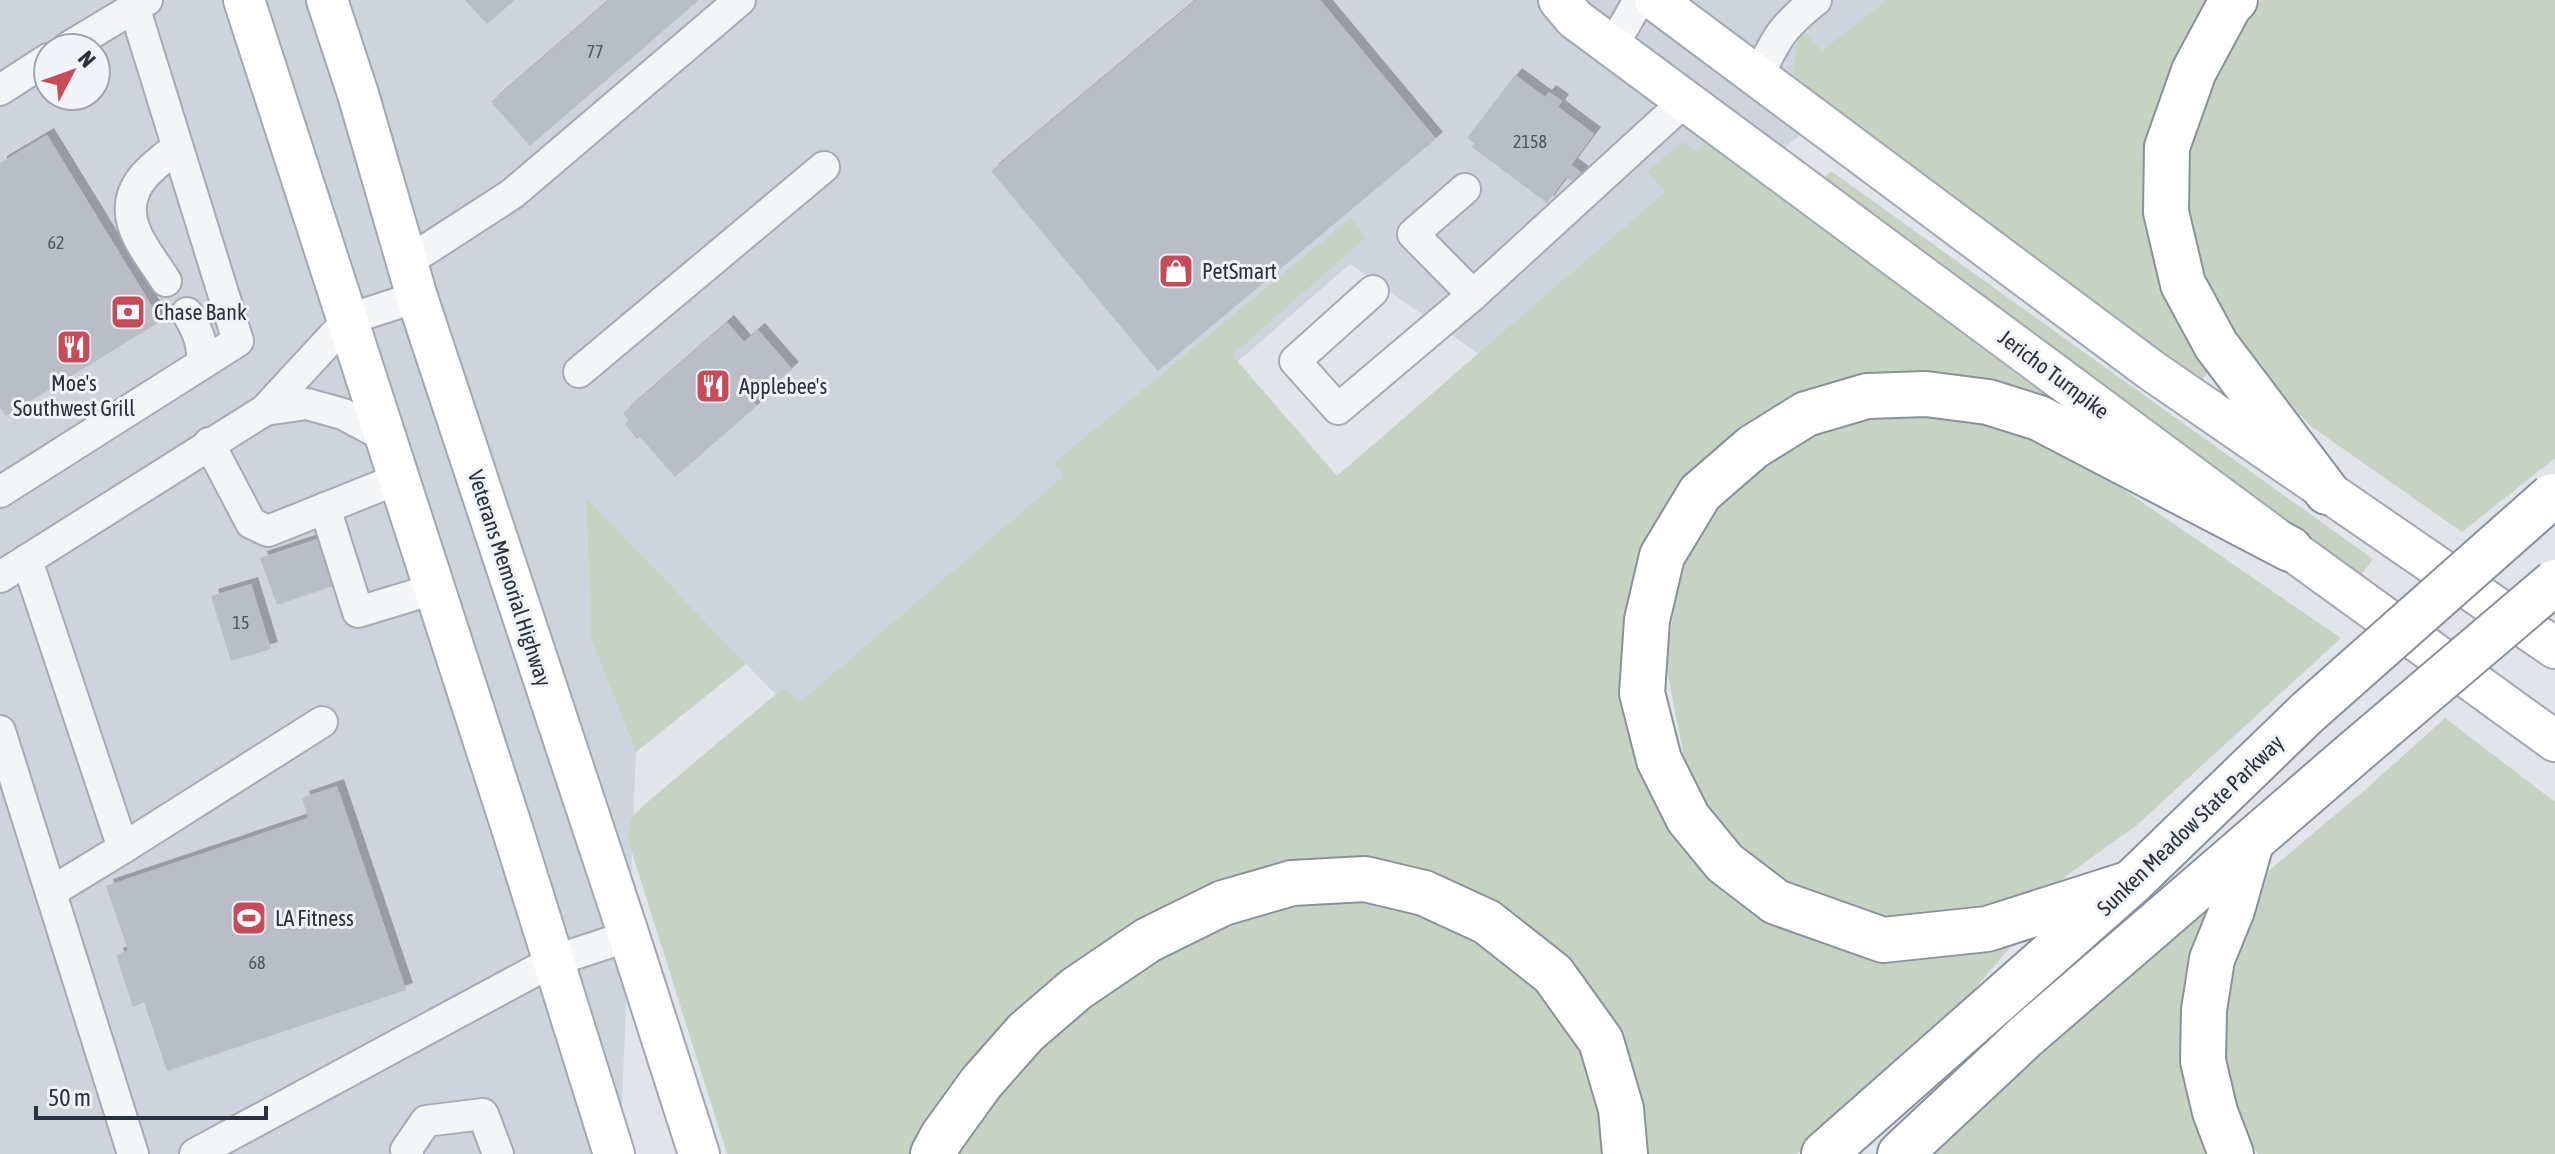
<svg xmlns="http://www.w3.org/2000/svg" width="2555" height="1154" font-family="'Asap Condensed',sans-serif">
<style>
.built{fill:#cfd3db;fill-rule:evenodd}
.green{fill:#c6d3c2}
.building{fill:#b8bdc6;filter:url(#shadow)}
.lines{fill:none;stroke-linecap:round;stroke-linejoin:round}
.minor-casing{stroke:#a6abb3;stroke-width:34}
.major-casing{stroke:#a1a8b4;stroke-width:44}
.highway-casing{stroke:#89919f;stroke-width:48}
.minor{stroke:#f4f5f7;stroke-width:30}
.major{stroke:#fff;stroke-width:40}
.highway{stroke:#fff;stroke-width:44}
.highway-bridge-casing{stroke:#89919f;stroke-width:48;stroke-linecap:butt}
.highway-bridge{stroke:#fff;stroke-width:44}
.labels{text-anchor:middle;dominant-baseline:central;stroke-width:6;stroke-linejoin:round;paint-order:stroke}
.number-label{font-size:18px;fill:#4e5462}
.poi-label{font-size:22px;fill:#2a3140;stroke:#f0f3f7;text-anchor:start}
.street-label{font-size:22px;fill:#2a3140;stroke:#f0f3f7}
</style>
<defs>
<filter id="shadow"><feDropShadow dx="7" dy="-7" stdDeviation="0" flood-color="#0004"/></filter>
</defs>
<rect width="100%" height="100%" fill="#e1e4e9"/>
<!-- built -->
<path class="built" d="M 0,0 L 1953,0 L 1519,382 L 1350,264 L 812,732 L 586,499 L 591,639 L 636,752 L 620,1154 L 0,1154 ZM 48,48 L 96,48 L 96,96 L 48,96 Z"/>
<!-- green -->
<g class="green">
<polygon points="1887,0 2221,0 2162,114 2210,370 2201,381 2188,379 1792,78 1798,37 1807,34 1822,51"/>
<polygon points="2261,0 2555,0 2555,458 2462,532 2312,427 2251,366 2210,301 2187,220 2192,119 2229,34"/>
<polygon points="1709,141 2064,408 1949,374 1867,380 1722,452 1622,672 1759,909 2025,930 1972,992 1797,1154 1638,1154 1552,948 1476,892 1388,862 1321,863 1221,889 913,1154 727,1154 628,840 630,820 645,804 781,690 788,690 799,703 1064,476 1054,463 1351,218 1365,238 1232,355 1337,476 1665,192 1647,171 1682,142 1698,152"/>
<polygon points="1831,171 2373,559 2360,577 1824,178"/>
<polygon points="1910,405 1999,419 2089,466 2341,638 2137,825 2052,886 1984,916 1885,926 1786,889 1691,794 1665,660 1686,546 1747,469 1839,418"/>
<polygon points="586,498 746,664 636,752 591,639"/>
<polygon points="2445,718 2555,802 2555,1154 2258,1154 2237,1123 2214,1034 2253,884 2365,790"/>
<polygon points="2231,876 2188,959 2181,1057 2220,1154 1920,1154"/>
<polygon points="1328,894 1411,906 1495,941 1551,997 1597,1074 1613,1154 950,1154 1013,1071 1110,984 1226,922"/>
</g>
<!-- building -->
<g class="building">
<polygon points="465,0 515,0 487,24"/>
<polygon points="609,0 699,0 530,146 491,102"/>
<polygon points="1196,0 1320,0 1436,139 1158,371 991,171"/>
<polygon points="1515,75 1545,97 1549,92 1562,101 1558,107 1594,134 1571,165 1582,173 1575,183 1566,177 1547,203 1472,147 1475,144 1467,138"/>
<polygon points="47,135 161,321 6,416 0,407 0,163"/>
<polygon points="727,322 744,342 758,330 792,369 754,402 757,406 675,477 640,437 637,439 625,424 629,420 623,413"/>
<polygon points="326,536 342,583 277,605 260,558"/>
<polygon points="251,584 271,649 231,661 211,596"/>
<polygon points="337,786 406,990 167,1071 144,1002 133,1007 116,955 128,950 106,886 308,818 302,798"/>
</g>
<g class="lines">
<defs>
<g id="minor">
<polyline points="1612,47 1639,0"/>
<polyline points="67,48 147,0"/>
<path d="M 1758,77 C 1776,38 1782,27 1816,0"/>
<polyline points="0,90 48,59"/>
<polyline points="1465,189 1413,234 1473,295 1685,101"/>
<polyline points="407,262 512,194 740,0"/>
<path d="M 166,281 C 145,248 112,214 144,176 C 154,165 166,156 177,147"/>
<polyline points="1373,291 1295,361 1338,409 1473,295"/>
<path d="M 187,313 C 198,331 203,343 202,364"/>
<polyline points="579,372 824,167"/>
<polyline points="265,410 307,404 343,414 384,436"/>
<polyline points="209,443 251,523 268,531 398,479"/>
<polyline points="0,492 238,341 132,0"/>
<polyline points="325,508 358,612 434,589"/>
<polyline points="27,560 123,848 322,722"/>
<polyline points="0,577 265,410 349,319 417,297"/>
<polyline points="0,731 133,1154"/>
<polyline points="51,892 123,848"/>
<polyline points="195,1154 553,961 629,936"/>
<polyline points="408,1154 406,1150 426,1121 483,1114 498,1154"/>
</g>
<g id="major">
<polyline points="244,0 511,825 614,1154"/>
<polyline points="327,0 358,94 417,297 629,936 699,1154"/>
<polyline points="1559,0 1575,19 2290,549 2555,741"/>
<polyline points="1655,0 2151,370 2555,648"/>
</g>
<g id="highway">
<polyline points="2235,0 2229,6 2194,71 2167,147 2166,212 2183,284 2216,345 2327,492"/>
<polyline points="2131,883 1987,929 1883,940 1776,902 1725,863 1688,818 1659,760 1642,693 1647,620 1662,556 1700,493 1753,447 1806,414 1867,396 1926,394 1988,402 2039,418 2290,549"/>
<polyline points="933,1154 942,1137 981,1083 1026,1032 1076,989 1148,940 1223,903 1292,883 1365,879 1424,893 1487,922 1553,974 1601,1041 1621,1109 1625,1154"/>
<polyline points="1824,1154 2131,883 2308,712"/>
<polyline points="1900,1154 2026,1036 2355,752"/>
<polyline points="2231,1154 2215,1112 2203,1061 2204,1010 2212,959 2232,910 2251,843"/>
</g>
</defs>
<!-- minor casing -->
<use href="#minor" class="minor-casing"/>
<!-- major casing -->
<use href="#major" class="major-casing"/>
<!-- highway casing -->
<use href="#highway" class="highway-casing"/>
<!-- minor -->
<use href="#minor" class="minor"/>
<!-- major -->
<use href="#major" class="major"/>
<!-- highway -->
<use href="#highway" class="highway"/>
<defs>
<g id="highway-bridge">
<polyline points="2308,712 2552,496"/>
<polyline points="2355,752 2555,582"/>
</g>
</defs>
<!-- highway-bridge casing -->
<use href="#highway-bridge" class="highway-bridge-casing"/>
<!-- highway-bridge -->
<use href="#highway-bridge" class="highway-bridge"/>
</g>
<!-- icons -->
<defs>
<symbol id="shop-square" viewBox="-11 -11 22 22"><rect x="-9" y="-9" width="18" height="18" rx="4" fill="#c94b59" stroke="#f0f3f7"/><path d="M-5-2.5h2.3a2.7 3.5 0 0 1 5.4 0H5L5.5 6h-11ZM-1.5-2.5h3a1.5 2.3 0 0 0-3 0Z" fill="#fff"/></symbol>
<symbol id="bank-square" viewBox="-11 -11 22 22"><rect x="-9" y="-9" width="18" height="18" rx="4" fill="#c94b59" stroke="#f0f3f7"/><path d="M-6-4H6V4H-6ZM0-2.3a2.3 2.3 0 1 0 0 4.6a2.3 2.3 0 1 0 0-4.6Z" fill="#fff"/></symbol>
<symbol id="restaurant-square" viewBox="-11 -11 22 22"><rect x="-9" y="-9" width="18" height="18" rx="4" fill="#c94b59" stroke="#f0f3f7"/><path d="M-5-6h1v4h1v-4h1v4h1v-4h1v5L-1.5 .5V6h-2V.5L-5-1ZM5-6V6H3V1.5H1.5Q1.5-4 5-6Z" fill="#fff"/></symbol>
<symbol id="stadium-square" viewBox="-11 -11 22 22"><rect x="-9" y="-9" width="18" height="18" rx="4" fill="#c94b59" stroke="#f0f3f7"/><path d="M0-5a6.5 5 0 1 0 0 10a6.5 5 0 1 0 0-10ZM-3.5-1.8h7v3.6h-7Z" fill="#fff"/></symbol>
</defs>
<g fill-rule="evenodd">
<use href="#shop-square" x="1156" y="251" width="40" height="40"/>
<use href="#bank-square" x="108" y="292" width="40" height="40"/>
<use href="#restaurant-square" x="54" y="327" width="40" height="40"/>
<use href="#restaurant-square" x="693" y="366" width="40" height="40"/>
<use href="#stadium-square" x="229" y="898" width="40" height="40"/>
</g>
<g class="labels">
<!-- number labels -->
<g class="number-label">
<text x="595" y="51">77</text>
<text x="1530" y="141">2158</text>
<text x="56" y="242">62</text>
<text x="241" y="622">15</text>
<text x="257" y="962">68</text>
</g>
<!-- poi labels -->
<g class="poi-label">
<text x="1202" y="271">PetSmart</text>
<text x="154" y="312">Chase Bank</text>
<text x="74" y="383" text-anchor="middle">Moe's<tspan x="74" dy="25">Southwest Grill</tspan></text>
<text x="739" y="386">Applebee's</text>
<text x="275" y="918">LA Fitness</text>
</g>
<!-- street labels -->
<g class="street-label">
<text transform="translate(2054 374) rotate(37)">Jericho Turnpike</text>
<text transform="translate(510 578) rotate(72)">Veterans Memorial Highway</text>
<text transform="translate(2190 825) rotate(-44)">Sunken Meadow State Parkway</text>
</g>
</g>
<!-- north arrow -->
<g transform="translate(72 72) rotate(49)"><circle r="38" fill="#f0f3f7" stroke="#a1a5ae" stroke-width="2"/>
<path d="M0-6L14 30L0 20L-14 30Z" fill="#c94b59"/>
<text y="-12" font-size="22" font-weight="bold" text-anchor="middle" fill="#2a3140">N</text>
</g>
<!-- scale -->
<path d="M36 1106v12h230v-12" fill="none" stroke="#2a3140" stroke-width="4"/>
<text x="48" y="1106" font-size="24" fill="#2a3140" stroke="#f0f3f7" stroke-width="6" paint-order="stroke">50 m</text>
</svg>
